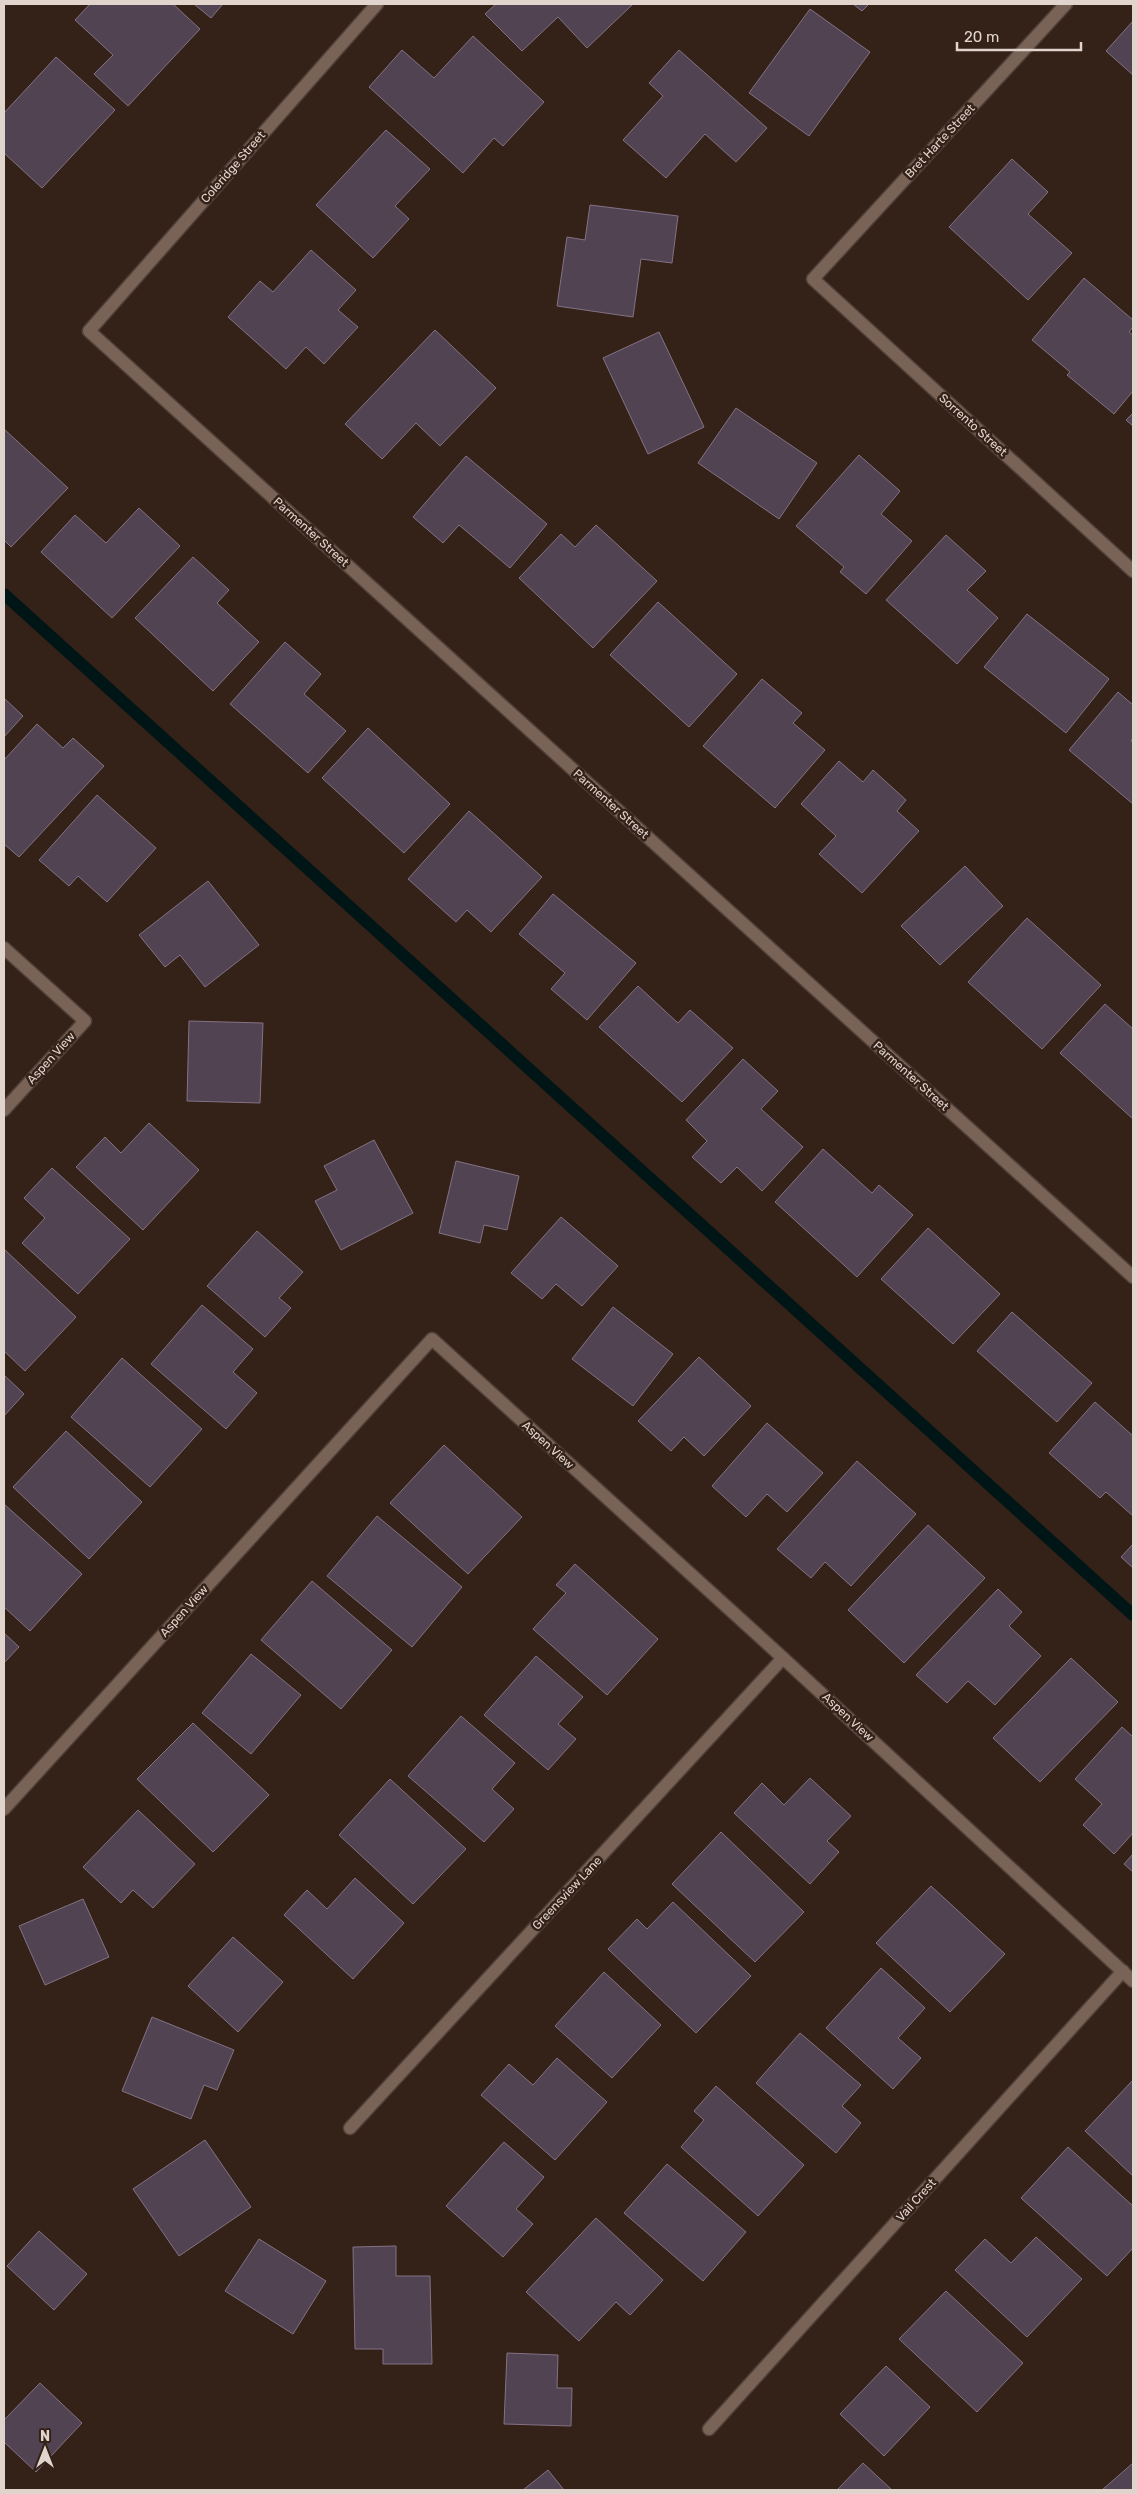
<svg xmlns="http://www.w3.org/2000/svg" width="1137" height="2494" font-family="Rubik,sans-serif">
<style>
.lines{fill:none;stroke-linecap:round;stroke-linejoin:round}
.stream{stroke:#001516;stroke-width:12}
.building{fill:#524353;stroke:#837283}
.minor-casing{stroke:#4e3f38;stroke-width:15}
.minor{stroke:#796357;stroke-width:12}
.labels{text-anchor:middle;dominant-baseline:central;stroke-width:5;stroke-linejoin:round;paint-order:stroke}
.street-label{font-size:12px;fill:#e0d4cd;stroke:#342118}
</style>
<rect width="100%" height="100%" fill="#342118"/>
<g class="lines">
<!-- stream -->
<polyline class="stream" points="4,594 1133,1615"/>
</g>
<!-- building -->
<g class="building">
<polygon points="90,4 173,4 200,29 128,106 94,74 113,55 75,20"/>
<polygon points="194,4 223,4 211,18"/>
<polygon points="496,4 631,4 632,5 587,48 558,17 522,51 485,14"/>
<polygon points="853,4 869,4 862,11"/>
<polygon points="810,9 870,52 809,136 749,93"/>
<polygon points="1133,21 1133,75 1106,51"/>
<polygon points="473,36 544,102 503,146 494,138 463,173 369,87 402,50 434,78"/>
<polygon points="679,50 767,128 736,162 705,134 666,178 623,140 663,96 649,83"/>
<polygon points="56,57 115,110 42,188 4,153 4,113"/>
<polygon points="386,130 430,169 395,206 409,219 373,258 316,205"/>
<polygon points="1012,159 1048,192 1028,214 1072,253 1028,300 949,227"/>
<polygon points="590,205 678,216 672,263 641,259 633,317 557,306 567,237 585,240"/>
<polygon points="311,250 356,290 338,310 358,327 324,364 306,347 286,369 228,317 260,281 273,292"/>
<polygon points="1084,278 1133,320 1133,327 1129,332 1133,335 1133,391 1114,414 1067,375 1070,372 1032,340"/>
<polygon points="435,330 496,388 440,446 416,423 382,459 345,424"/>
<polygon points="659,332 704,427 648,454 603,358"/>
<polygon points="736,408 817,463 779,519 698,463"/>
<polygon points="1133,413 1133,426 1126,420"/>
<polygon points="4,429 68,488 11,547 4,540"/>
<polygon points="859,455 900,491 881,514 912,541 866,594 840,572 844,567 796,526"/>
<polygon points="466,456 547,524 510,568 459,525 443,543 413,517"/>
<polygon points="139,508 180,546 112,618 41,552 75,515 106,543"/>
<polygon points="596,525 657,581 593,648 519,578 561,534 575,547"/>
<polygon points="946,535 986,571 967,590 998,618 957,664 886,600"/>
<polygon points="193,557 229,590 217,603 259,642 213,691 135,618"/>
<polygon points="658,602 737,674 689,727 610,655"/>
<polygon points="1027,614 1109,679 1066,733 984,667"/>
<polygon points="285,642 321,674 304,694 346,731 308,773 230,704"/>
<polygon points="762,679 802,713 793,723 825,750 775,808 703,746"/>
<polygon points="1118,692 1133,705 1133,738 1131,741 1133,742 1133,804 1069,750"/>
<polygon points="4,698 23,716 4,737"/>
<polygon points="37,724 63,748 73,738 104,766 19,857 4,844 4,760"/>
<polygon points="368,728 450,804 404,853 322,778"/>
<polygon points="839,761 863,782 873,770 906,800 897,811 919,831 862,893 819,854 836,836 801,804"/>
<polygon points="97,795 156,848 107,902 78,876 69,886 39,860"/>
<polygon points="469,811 542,877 491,932 467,910 456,922 408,879"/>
<polygon points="965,866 1003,906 940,965 901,926"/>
<polygon points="208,881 259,945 205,987 180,955 165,967 139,935"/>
<polygon points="553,894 636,963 587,1020 551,989 565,973 519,934"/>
<polygon points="1027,918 1101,985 1042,1049 968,982"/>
<polygon points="638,986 678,1023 690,1010 733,1048 682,1102 599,1027"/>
<polygon points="1105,1004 1133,1029 1133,1119 1060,1053"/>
<polygon points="189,1021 263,1023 260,1103 187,1101"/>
<polygon points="743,1059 778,1091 761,1109 803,1147 762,1191 737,1167 721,1183 692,1157 707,1141 686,1120"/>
<polygon points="149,1123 199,1170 143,1230 76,1167 105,1137 121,1153"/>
<polygon points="374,1140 413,1213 341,1250 315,1201 337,1190 324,1166"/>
<polygon points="823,1149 872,1193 879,1185 913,1215 857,1277 775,1202"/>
<polygon points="456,1161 519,1176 507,1230 484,1225 480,1243 439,1233"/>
<polygon points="52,1168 130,1239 78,1294 22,1243 45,1218 24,1198"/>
<polygon points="561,1217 618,1266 582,1306 556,1284 542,1299 511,1273"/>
<polygon points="928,1228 1000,1294 953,1344 881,1279"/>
<polygon points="257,1231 303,1272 279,1298 291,1308 265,1337 207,1286"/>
<polygon points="4,1249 76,1317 25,1371 4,1351"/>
<polygon points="202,1305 253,1349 233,1372 257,1393 226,1429 151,1364"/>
<polygon points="613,1307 673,1354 633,1406 572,1359"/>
<polygon points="1012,1312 1092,1383 1057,1422 977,1351"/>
<polygon points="699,1357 751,1406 704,1456 684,1437 671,1451 638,1421"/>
<polygon points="122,1358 202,1429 150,1487 71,1417"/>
<polygon points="4,1375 24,1394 4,1416"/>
<polygon points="1095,1402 1133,1436 1133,1516 1106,1492 1100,1498 1049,1453"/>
<polygon points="767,1423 823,1473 787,1512 767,1494 746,1517 712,1486"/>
<polygon points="66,1431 142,1502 89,1559 13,1487"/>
<polygon points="444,1445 522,1517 468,1574 390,1503"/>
<polygon points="857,1461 916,1514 851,1586 825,1562 811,1578 777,1549"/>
<polygon points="4,1504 82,1574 30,1631 4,1607"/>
<polygon points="377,1516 462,1587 412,1647 327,1576"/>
<polygon points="928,1525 985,1578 904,1663 848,1610"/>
<polygon points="1133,1544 1133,1568 1121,1557"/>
<polygon points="575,1564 658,1639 607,1695 533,1629 566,1593 556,1585"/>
<polygon points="312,1581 392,1650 341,1709 261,1640"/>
<polygon points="998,1589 1022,1612 1009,1626 1041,1656 995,1705 968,1681 947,1703 916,1675"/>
<polygon points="4,1633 19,1647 4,1663"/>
<polygon points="251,1654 301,1695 251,1754 202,1713"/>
<polygon points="536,1656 583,1697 558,1724 576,1739 548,1770 484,1715"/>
<polygon points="1071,1658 1118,1702 1040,1782 993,1738"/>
<polygon points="461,1716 515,1763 492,1789 514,1809 484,1842 408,1776"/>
<polygon points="193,1723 269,1795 213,1852 137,1779"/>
<polygon points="1122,1727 1133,1737 1133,1833 1114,1854 1083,1825 1102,1804 1075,1779"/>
<polygon points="810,1778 851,1816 827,1841 839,1852 810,1884 734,1813 762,1783 784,1805"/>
<polygon points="390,1779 466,1849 413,1904 339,1835"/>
<polygon points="138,1810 195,1864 153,1908 133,1890 121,1903 83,1867"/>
<polygon points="721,1832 804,1912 755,1962 672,1884"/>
<polygon points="1133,1854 1133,1872 1124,1864"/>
<polygon points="355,1878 404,1923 353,1979 284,1915 307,1890 327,1909"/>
<polygon points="931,1886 1005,1954 950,2012 876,1943"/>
<polygon points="83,1899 109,1957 45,1985 19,1926"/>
<polygon points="673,1902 751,1976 696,2033 608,1949 637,1919 647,1929"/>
<polygon points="233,1937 283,1982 238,2032 188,1986"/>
<polygon points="881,1968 925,2008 898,2038 921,2058 893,2089 826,2028"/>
<polygon points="604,1972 661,2025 612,2078 555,2026"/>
<polygon points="152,2017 234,2050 217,2090 204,2085 191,2119 122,2091"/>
<polygon points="800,2033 861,2085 842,2106 861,2123 836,2153 756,2083"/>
<polygon points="557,2058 607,2102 555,2160 481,2095 509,2064 533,2085"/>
<polygon points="1133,2080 1133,2176 1085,2131"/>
<polygon points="716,2086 804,2165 758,2216 681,2147 704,2120 694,2111"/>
<polygon points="205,2140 251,2207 179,2256 133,2189"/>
<polygon points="504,2142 544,2177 516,2209 533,2224 503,2257 446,2206"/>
<polygon points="1068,2147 1133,2206 1133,2248 1107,2276 1021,2198"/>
<polygon points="667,2164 746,2232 703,2281 624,2213"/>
<polygon points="596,2218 663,2280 630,2315 616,2302 579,2341 526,2292"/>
<polygon points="39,2231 87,2274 54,2310 7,2266"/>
<polygon points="1036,2237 1082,2279 1027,2337 955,2270 985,2239 1011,2263"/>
<polygon points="259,2239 326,2281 293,2334 225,2291"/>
<polygon points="396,2246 396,2276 430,2276 432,2364 383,2364 383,2349 355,2349 353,2247"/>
<polygon points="946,2291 1023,2363 977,2412 899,2339"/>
<polygon points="507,2353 558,2355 557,2388 572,2388 571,2426 504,2424"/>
<polygon points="886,2366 930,2407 884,2456 840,2414"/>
<polygon points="40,2383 82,2423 36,2472 4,2442 4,2420"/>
<polygon points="863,2463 892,2490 837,2490"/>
<polygon points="1133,2463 1133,2490 1102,2490"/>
<polygon points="548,2470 564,2490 523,2490"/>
</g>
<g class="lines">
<defs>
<g id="minor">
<polyline points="377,4 89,331 1133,1277"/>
<polyline points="1066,4 813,279 1133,571"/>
<polyline points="4,948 85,1021 4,1110"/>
<polyline points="4,1809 432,1339 783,1658 1133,1981"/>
<polyline points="350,2128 783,1658"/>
<polyline points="709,2429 1123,1971"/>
</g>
</defs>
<!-- minor casing -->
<use href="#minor" class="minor-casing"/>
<!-- minor -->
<use href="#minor" class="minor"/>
</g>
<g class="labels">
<!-- street labels -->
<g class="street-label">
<text transform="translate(940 141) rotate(-47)">Bret Harte Street</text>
<text transform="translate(233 167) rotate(-49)">Coleridge Street</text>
<text transform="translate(973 425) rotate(42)">Sorrento Street</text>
<text transform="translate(311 532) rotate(42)">Parmenter Street</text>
<text transform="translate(611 804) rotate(42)">Parmenter Street</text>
<text transform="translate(51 1058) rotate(-48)">Aspen View</text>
<text transform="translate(911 1076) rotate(42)">Parmenter Street</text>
<text transform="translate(548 1445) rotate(42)">Aspen View</text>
<text transform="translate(184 1611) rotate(-48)">Aspen View</text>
<text transform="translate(848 1717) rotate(43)">Aspen View</text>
<text transform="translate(567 1893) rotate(-47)">Greensview Lane</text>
<text transform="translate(916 2200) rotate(-48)">Vail Crest</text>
</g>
</g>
<!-- border -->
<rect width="1137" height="2494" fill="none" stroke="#e0d4cd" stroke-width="10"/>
<!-- north arrow -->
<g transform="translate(45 2449)" stroke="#342118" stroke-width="4" paint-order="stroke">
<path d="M0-4L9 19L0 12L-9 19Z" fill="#e0d4cd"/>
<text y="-8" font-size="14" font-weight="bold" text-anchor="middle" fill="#e0d4cd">N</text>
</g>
<!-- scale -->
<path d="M957 42v8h124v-8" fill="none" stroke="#e0d4cd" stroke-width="2.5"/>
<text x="964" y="42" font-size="15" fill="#e0d4cd" stroke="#342118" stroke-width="4" paint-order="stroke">20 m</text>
</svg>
